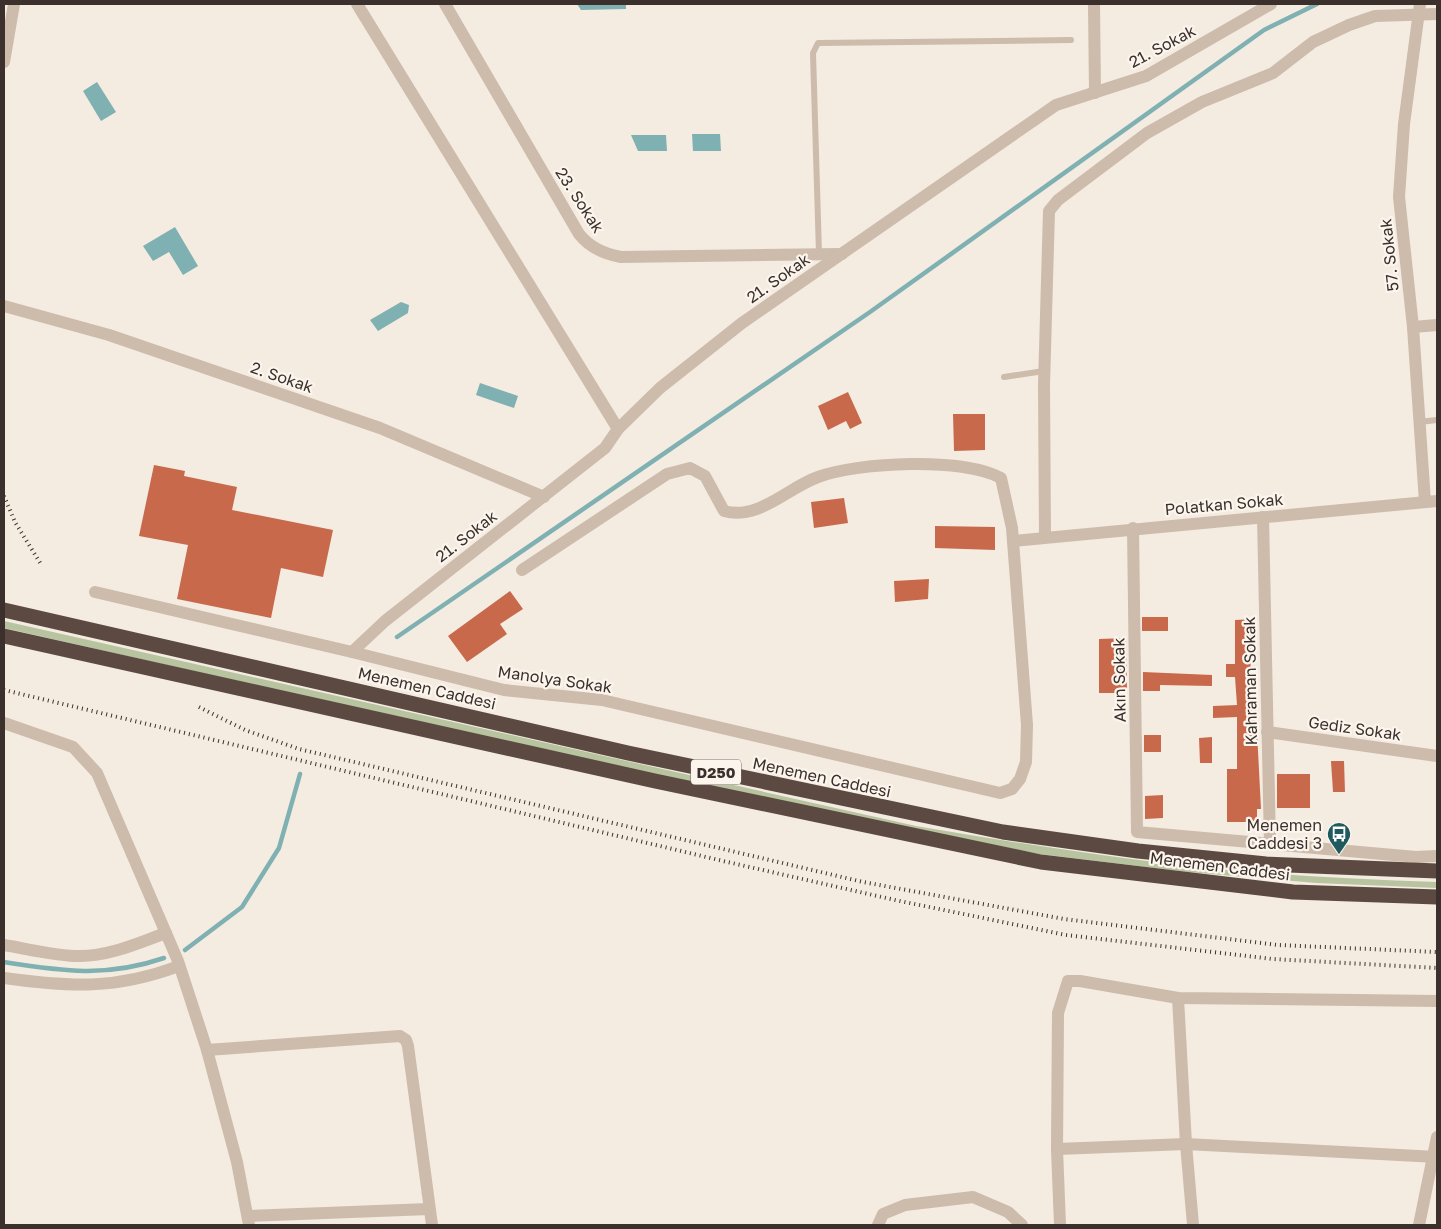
<svg xmlns="http://www.w3.org/2000/svg" width="1441" height="1229" font-family="'Golos Text',sans-serif">
<style>
.green{fill:#b8c4a0}
.water{fill:#7fb0b2}
.lines{fill:none;stroke-linecap:round;stroke-linejoin:round}
.stream{stroke:#7fb0b2;stroke-width:4.5}
.building{fill:#c8694b}
.lane{stroke:#cdbbac;stroke-width:6}
.street{stroke:#cdbbac;stroke-width:12}
.highway{stroke:#5c4a42;stroke-width:15}
.rail{stroke:#3b302b;stroke-width:4;stroke-dasharray:1 4;stroke-linecap:butt}
.labels{text-anchor:middle;dominant-baseline:central;stroke-width:4.5;stroke-linejoin:round;paint-order:stroke}
.shield{fill:#fbf5ee;stroke:#756b66;stroke-width:1}
.shield-label{font-size:15px;font-weight:bold;fill:#3b302b}
.street-label{font-size:16px;fill:#3b302b;stroke:#fbf5ee}
.poi-label{font-size:16px;fill:#3b302b;stroke:#fbf5ee;text-anchor:end}
</style>
<rect width="100%" height="100%" fill="#f4ebe1"/>
<path class="green" d="M4,621L916,826C1006,841 1097,856 1188,866C1271,875 1354,879 1437,882V888L1316,883L1188,872L1039,854L639,772L4,628Z"/>
<g class="water">
<polygon points="577,4 626,4 626,9 581,10"/>
<polygon points="97,82 116,112 101,121 83,91"/>
<polygon points="692,134 720,134 721,151 693,151"/>
<polygon points="631,135 666,135 667,151 638,151"/>
<polygon points="175,227 198,266 183,275 169,252 153,261 143,246"/>
<polygon points="401,302 409,305 408,313 378,331 370,320"/>
<polygon points="480,383 518,396 514,408 476,395"/>
</g>
<g class="lines">
<g class="stream">
<polyline points="397,637 870,312 1264,30 1317,4"/>
<polyline points="185,950 242,907 279,848 300,774"/>
<path d="M4,962C62,971 106,978 164,958"/>
</g>
</g>
<g class="building">
<polygon points="848,392 862,423 850,429 846,421 828,430 818,406"/>
<polygon points="953,414 985,414 985,450 954,451"/>
<polygon points="154,465 185,471 184,476 237,487 232,510 333,530 323,577 281,568 271,618 177,599 188,545 139,536"/>
<polygon points="844,498 848,523 814,528 811,502"/>
<polygon points="935,526 995,527 995,550 935,548"/>
<polygon points="929,579 928,599 895,602 894,581"/>
<polygon points="510,591 523,609 500,624 507,634 467,662 448,636"/>
<rect x="1142" y="617" width="26" height="14"/>
<polygon points="1256,619 1256,643 1251,643 1250,693 1255,693 1261,809 1257,809 1257,822 1227,822 1227,769 1237,769 1237,717 1213,718 1213,706 1237,705 1235,677 1226,677 1226,664 1235,664 1235,620"/>
<polygon points="1126,638 1127,691 1125,693 1099,693 1099,639"/>
<polygon points="1143,672 1212,675 1212,686 1160,685 1160,691 1143,691"/>
<rect x="1144" y="735" width="17" height="17"/>
<polygon points="1212,737 1212,763 1200,763 1199,738"/>
<polygon points="1331,761 1344,761 1345,792 1333,792"/>
<rect x="1277" y="774" width="33" height="34"/>
<polygon points="1163,795 1163,818 1145,819 1145,796"/>
</g>
<g class="lines">
<g class="lane">
<polyline points="819,254 813,53 818,43 1071,40"/>
<polyline points="1004,377 1044,371"/>
<polyline points="1419,422 1437,420"/>
</g>
<g class="street">
<polyline points="357,4 618,429"/>
<path d="M445,4L579,234C590,248 604,254 621,257L842,254"/>
<polyline points="1094,4 1095,93"/>
<polyline points="1420,4 1404,124 1399,197 1413,327 1425,502"/>
<polyline points="4,62 14,4"/>
<polyline points="4,306 109,335 380,428 544,497"/>
<polyline points="1413,327 1437,325"/>
<polyline points="1263,517 1270,844"/>
<polyline points="1133,528 1137,832 1416,857 1437,856"/>
<polyline points="1045,537 1044,385 1049,211 1058,200 1147,133 1202,102 1273,73 1313,42 1349,25 1375,16 1437,14"/>
<polyline points="1013,541 1437,501"/>
<path d="M95,592L352,652L504,690L602,700L1000,793L1012,789L1020,779L1026,762L1027,725L1012,528L1001,478C962,457 859,462 818,477C787,488 758,521 724,511L705,476L690,468L667,474L522,570"/>
<polyline points="352,652 385,621 605,448 618,429 660,388 742,323 1056,105 1146,76 1271,4"/>
<polyline points="4,723 73,747 97,773 178,961 207,1050 237,1162 249,1225"/>
<polyline points="1267,732 1437,756"/>
<path d="M4,945C29,949 55,956 80,956C110,956 138,943 166,933"/>
<path d="M4,978C70,987 115,990 179,966"/>
<polyline points="1178,998 1186,1144 1193,1225"/>
<polyline points="207,1050 400,1036 406,1040 408,1046 432,1225"/>
<polyline points="1057,1149 1186,1144 1437,1157"/>
<polyline points="248,1216 429,1209"/>
<polyline points="878,1225 883,1214 905,1205 973,1197 1008,1212 1022,1225"/>
<polyline points="1060,1225 1057,1149 1058,1013 1068,981 1080,981 1178,998 1437,1001"/>
<polyline points="1419,1225 1437,1137"/>
</g>
<g class="highway">
<polyline points="4,610 628,753 1003,832 1138,851 1266,864 1437,871"/>
<polyline points="4,636 655,781 1041,862 1293,892 1437,897"/>
</g>
<g class="rail">
<polyline points="4,496 15,522 42,566"/>
<polyline points="4,690 723,861 895,900 1066,935 1273,959 1437,968"/>
<polyline points="199,707 245,730 299,749 863,882 1064,919 1278,945 1437,952"/>
</g>
</g>
<defs>
<g id="bus-pin" transform="scale(1.25)"><path d="M0 17L-7.5 6A9.5 9.5 0 1 1 7.5 6Z" fill="#1f5a5e" stroke="#fbf5ee"/><path d="M-5-6H5V4H4V6H2V4H-2V6H-4V4H-5ZM-3.5-4V0h7V-4ZM-3.5 1.2v1.5H-2V1.2ZM2 1.2v1.5H3.5V1.2Z" fill="#fff"/></g>
</defs>
<g fill-rule="evenodd">
<use href="#bus-pin" x="1339" y="834"/>
</g>
<g class="labels">
<rect class="shield" x="691" y="759.5" width="50" height="25" rx="4"/>
<g class="shield-label">
<text x="716" y="772">D250</text>
</g>
<g class="street-label">
<text transform="translate(1162 46) rotate(-28)">21. Sokak</text>
<text transform="translate(580 200) rotate(57)">23. Sokak</text>
<text transform="translate(1389 255) rotate(-96)">57. Sokak</text>
<text transform="translate(778 278) rotate(-35)">21. Sokak</text>
<text transform="translate(282 377) rotate(19)">2. Sokak</text>
<text transform="translate(1224 504) rotate(-5)">Polatkan Sokak</text>
<text transform="translate(466 536) rotate(-38)">21. Sokak</text>
<text transform="translate(555 679) rotate(8)">Manolya Sokak</text>
<text transform="translate(1119 680) rotate(-91)">Akın Sokak</text>
<text transform="translate(1250 681) rotate(-91)">Kahraman Sokak</text>
<text transform="translate(427 688) rotate(13)">Menemen Caddesi</text>
<text transform="translate(1355 728) rotate(8)">Gediz Sokak</text>
<text transform="translate(822 777) rotate(12)">Menemen Caddesi</text>
<text transform="translate(1220 866) rotate(7)">Menemen Caddesi</text>
</g>
<g class="poi-label">
<text x="1322" y="825">Menemen<tspan x="1322" dy="18">Caddesi 3</tspan></text>
</g>
</g>
<rect width="1441" height="1229" fill="none" stroke="#3b302b" stroke-width="10"/>
</svg>
